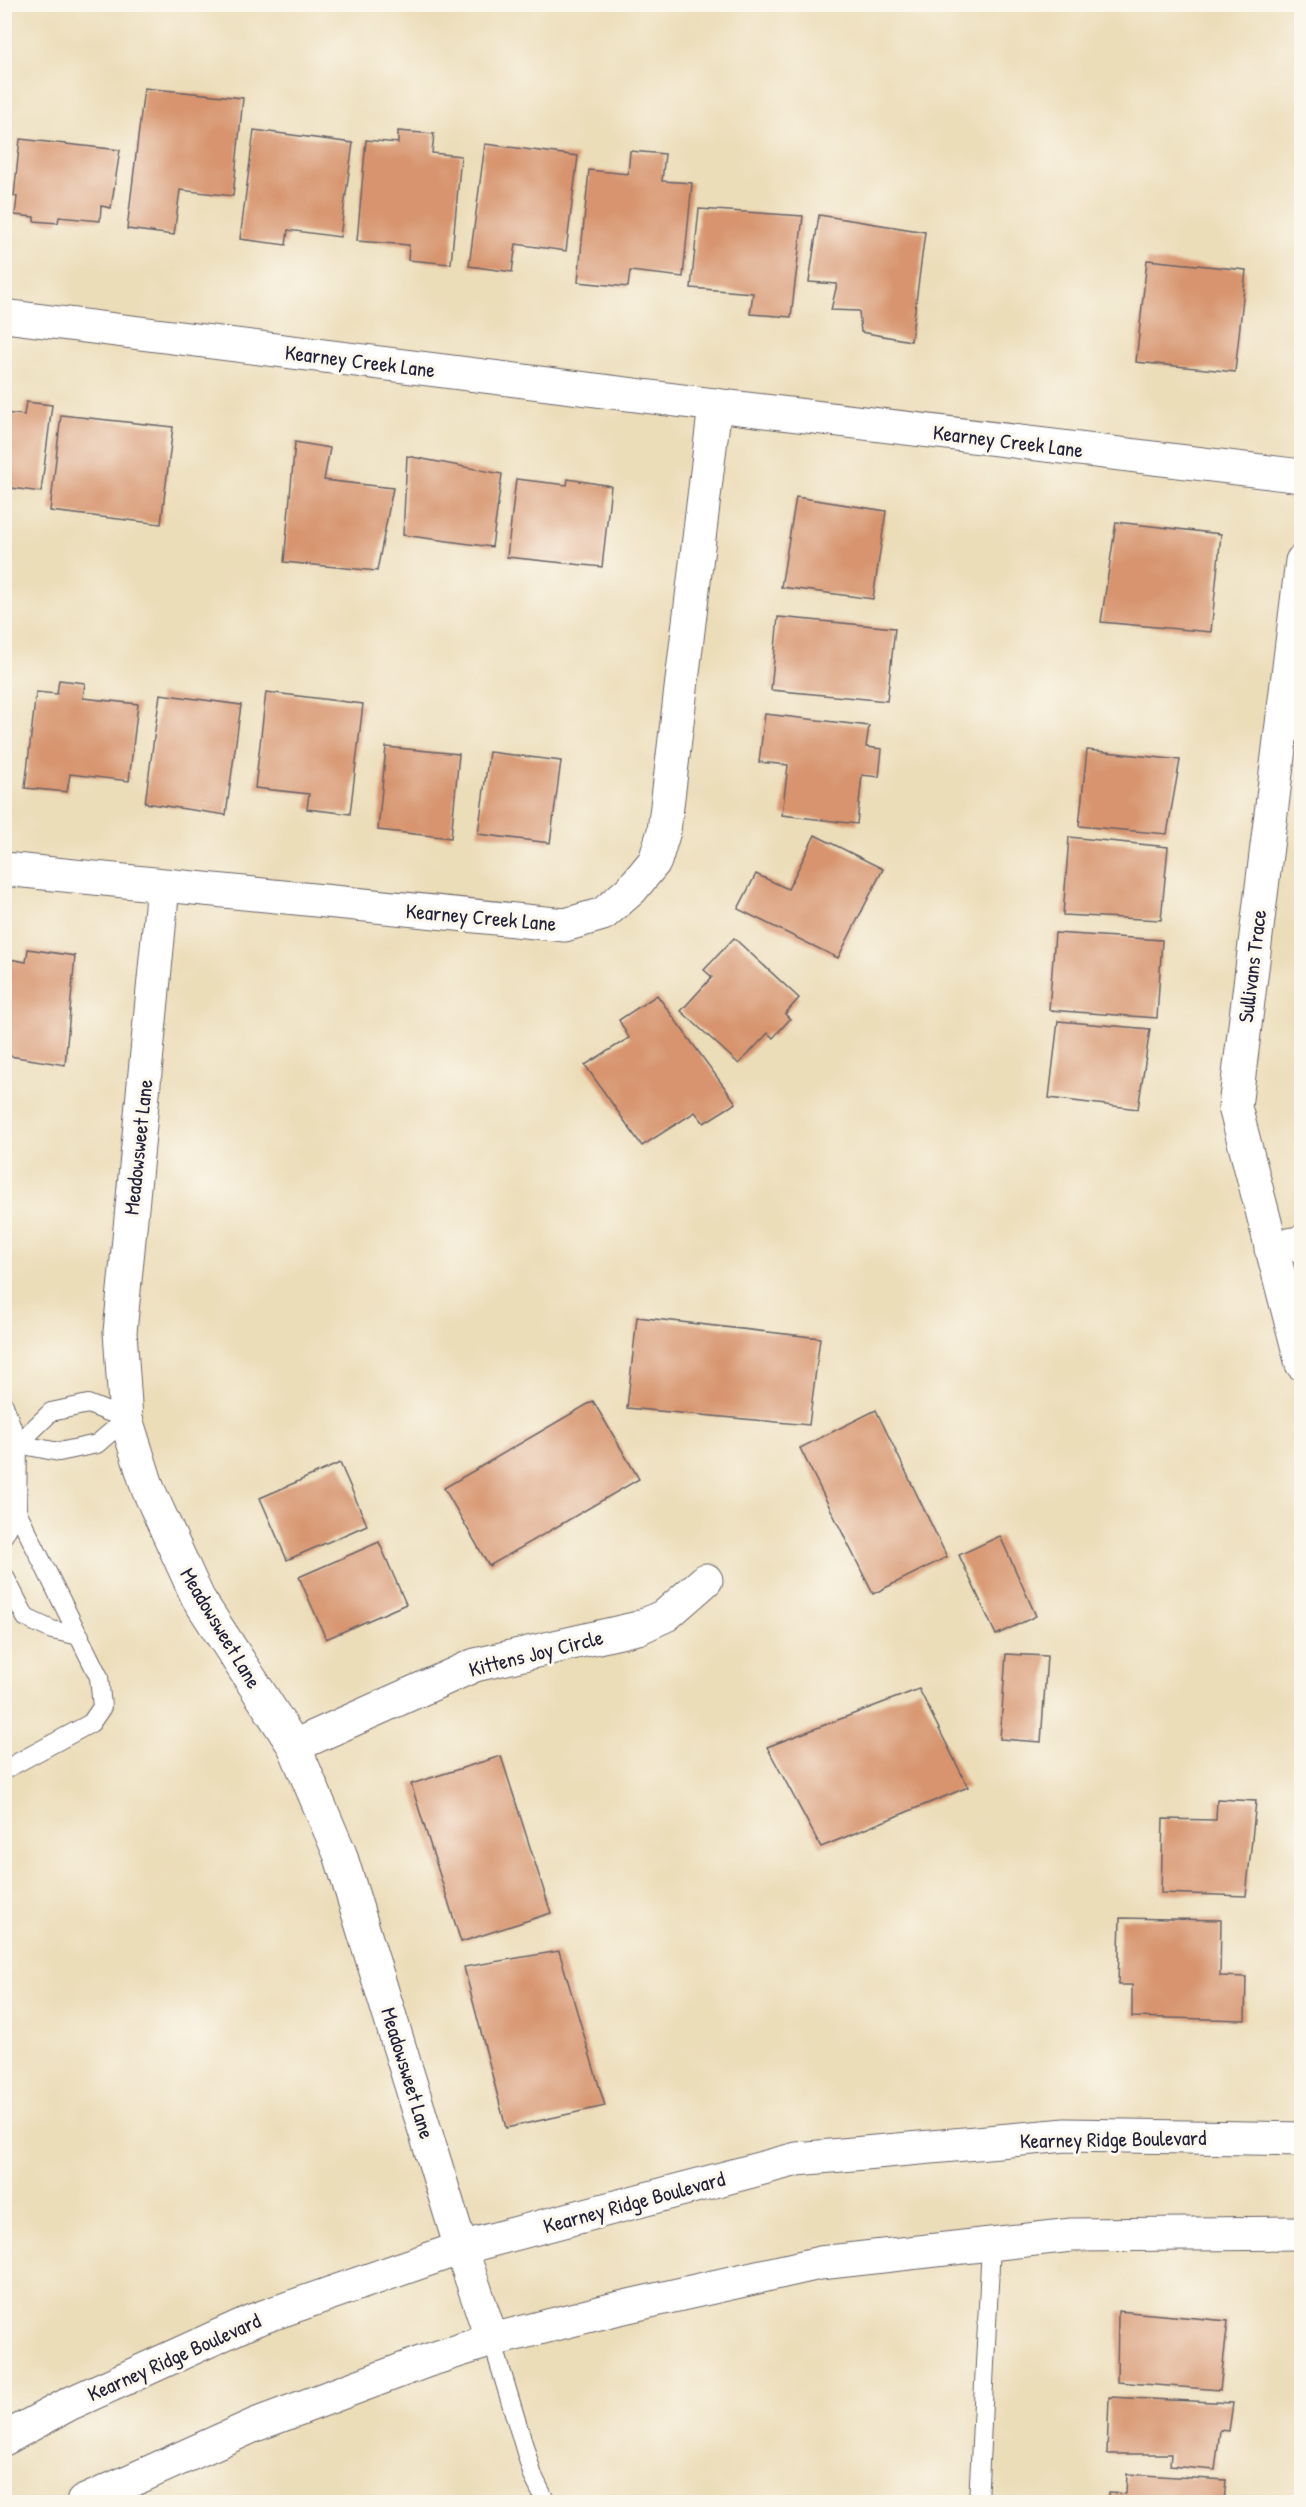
<svg xmlns="http://www.w3.org/2000/svg" width="1306" height="2507" font-family="'Patrick Hand',sans-serif">
<style>
.building{fill:#d7946e}
.lines{fill:none;stroke-linecap:round;stroke-linejoin:round}
.service-casing{stroke:#696367;stroke-width:20}
.minor-casing{stroke:#696367;stroke-width:35}
.service{stroke:#fff;stroke-width:18}
.minor{stroke:#fff;stroke-width:33}
.labels{text-anchor:middle;dominant-baseline:central;stroke-width:6;stroke-linejoin:round;paint-order:stroke}
.street-label{font-size:21px;fill:#22223b;stroke:#fbf7ec}
</style>
<rect width="100%" height="100%" fill="#fbf7ec"/>
<filter id="ink" filterUnits="userSpaceOnUse"><feTurbulence type="fractalNoise" baseFrequency=".0167" numOctaves="2"/><feDisplacementMap in="SourceGraphic" scale="12" xChannelSelector="R" yChannelSelector="G"/><feConvolveMatrix kernelMatrix="1 2 1 2 8 2 1 2 1" color-interpolation-filters="sRGB"/></filter>
<filter id="wash" filterUnits="userSpaceOnUse"><feTurbulence type="fractalNoise" baseFrequency=".008" numOctaves="4" result="noise"/><feDisplacementMap in="SourceGraphic" scale="24" xChannelSelector="R" yChannelSelector="G"/><feGaussianBlur stdDeviation="1.35" result="paint"/><feColorMatrix in="noise" values="0 0 0 0 0 0 0 0 0 0 0 0 0 0 0 0 0 1.4 0 .05"/><feComposite in="paint" operator="in"/></filter>
<g filter="url(#wash)">
<rect width="100%" height="100%" fill="#ecddb9"/>
<g id="blocks">
<g class="building">
<polygon points="144,88 243,98 233,196 180,190 174,235 127,229"/>
<polygon points="254,130 353,143 340,237 288,230 286,245 240,239"/>
<polygon points="398,131 434,134 432,153 461,156 451,264 408,260 409,245 357,241 366,140 398,143"/>
<polygon points="20,139 120,150 111,208 101,206 100,221 59,217 58,223 34,221 34,217 15,215 17,197 14,196"/>
<polygon points="485,144 578,156 566,251 516,244 512,272 469,266"/>
<polygon points="630,151 665,154 662,181 692,183 683,277 630,271 628,287 578,282 589,170 628,174"/>
<polygon points="699,209 803,216 791,317 750,314 753,293 691,288"/>
<polygon points="819,215 925,232 911,341 861,332 859,311 831,310 837,284 809,282"/>
<polygon points="1147,260 1246,270 1235,372 1136,362"/>
<polygon points="26,402 52,405 41,492 4,487 4,413 24,415"/>
<polygon points="61,415 173,427 161,524 50,511"/>
<polygon points="295,442 330,448 324,480 393,488 377,571 284,562"/>
<polygon points="407,456 502,474 492,547 403,535"/>
<polygon points="516,479 567,485 568,479 611,486 602,567 507,557"/>
<polygon points="796,497 886,511 873,599 781,587"/>
<polygon points="1116,522 1221,534 1211,632 1101,622"/>
<polygon points="778,617 895,628 887,701 771,690"/>
<polygon points="59,680 85,683 83,698 138,704 129,781 70,774 67,792 25,788 36,692 57,694"/>
<polygon points="266,692 363,704 350,814 307,809 309,794 255,788"/>
<polygon points="160,694 241,705 226,815 145,803"/>
<polygon points="765,714 869,726 866,747 882,749 879,777 862,775 857,824 782,815 788,765 759,762"/>
<polygon points="386,747 459,754 451,838 378,830"/>
<polygon points="1087,750 1180,760 1167,834 1079,826"/>
<polygon points="489,752 561,761 550,843 478,834"/>
<polygon points="815,835 883,869 838,958 738,909 756,874 788,889"/>
<polygon points="1069,837 1168,847 1161,920 1063,915"/>
<polygon points="1055,933 1162,940 1157,1018 1049,1010"/>
<polygon points="734,938 799,998 785,1014 790,1019 773,1038 768,1033 739,1064 681,1011 712,977 704,970"/>
<polygon points="28,949 75,956 65,1065 4,1055 4,958 26,962"/>
<polygon points="657,995 736,1103 704,1123 695,1112 642,1146 585,1065 629,1038 619,1020"/>
<polygon points="1058,1021 1150,1029 1138,1109 1049,1098"/>
<polygon points="637,1317 820,1338 809,1425 627,1408"/>
<polygon points="593,1401 639,1479 489,1566 444,1488"/>
<polygon points="876,1410 947,1557 873,1594 800,1448"/>
<polygon points="340,1463 367,1525 287,1560 260,1498"/>
<polygon points="1000,1536 1036,1616 996,1635 959,1555"/>
<polygon points="379,1542 406,1604 326,1639 299,1577"/>
<polygon points="1006,1654 1047,1656 1041,1742 1000,1739"/>
<polygon points="919,1689 968,1787 821,1847 767,1747"/>
<polygon points="501,1756 551,1913 461,1942 411,1784"/>
<polygon points="1217,1799 1256,1801 1246,1896 1161,1893 1163,1819 1216,1820"/>
<polygon points="1120,1918 1221,1920 1220,1976 1246,1977 1245,2020 1132,2017 1132,1985 1118,1985"/>
<polygon points="559,1951 605,2106 506,2128 464,1967"/>
<polygon points="1118,2311 1228,2321 1220,2390 1117,2382"/>
<polygon points="1109,2397 1233,2403 1229,2431 1220,2430 1215,2470 1170,2466 1171,2454 1107,2454"/>
<polygon points="1127,2474 1226,2480 1224,2502 1109,2502 1109,2493 1126,2494"/>
</g>
</g>
</g>
<g filter="url(#ink)">
<use href="#blocks" fill-opacity="0" stroke="#696367" stroke-width="1.5"/>
<g class="lines">
<g class="service-casing">
<g id="service">
<polygon points="88,1404 126,1419 97,1444 59,1452 18,1444 51,1412"/>
<polyline points="4,1405 18,1444 17,1511 99,1677 102,1707 91,1723 4,1770"/>
<polyline points="4,1535 17,1511"/>
<polyline points="4,1575 26,1618 52,1630 80,1636"/>
<polyline points="492,2340 533,2476 546,2502"/>
<polyline points="978,2502 991,2245"/>
</g>
</g>
<g class="minor-casing">
<g id="minor">
<polyline points="4,316 715,405 1302,476"/>
<polyline points="1302,561 1235,1107 1302,1364"/>
<polyline points="4,869 565,925 603,914 631,890 655,861 664,831 715,405"/>
<polyline points="163,886 120,1332 126,1419 148,1489 198,1598 294,1746 340,1854 461,2248 492,2340"/>
<polyline points="1271,1249 1302,1242"/>
<polyline points="294,1746 475,1665 638,1628 666,1615 706,1580"/>
<polyline points="4,2439 69,2404 254,2320 461,2248 797,2159 1066,2135 1302,2139"/>
<polyline points="83,2502 255,2425 426,2361 492,2340 615,2309 820,2263 1072,2235 1302,2233"/>
</g>
</g>
<use href="#service" class="service"/>
<use href="#minor" class="minor"/>
</g>
</g>
<g class="labels">
<g class="street-label">
<text transform="translate(360 361) rotate(7)">Kearney Creek Lane</text>
<text transform="translate(1008 441) rotate(7)">Kearney Creek Lane</text>
<text transform="translate(481 917) rotate(5)">Kearney Creek Lane</text>
<text transform="translate(1252 966) rotate(-83)">Sullivans Trace</text>
<text transform="translate(138 1147) rotate(-84)">Meadowsweet Lane</text>
<text transform="translate(221 1628) rotate(59)">Meadowsweet Lane</text>
<text transform="translate(536 1653) rotate(-14)">Kittens Joy Circle</text>
<text transform="translate(408 2073) rotate(73)">Meadowsweet Lane</text>
<text transform="translate(1113 2139) rotate(-1)">Kearney Ridge Boulevard</text>
<text transform="translate(634 2202) rotate(-15)">Kearney Ridge Boulevard</text>
<text transform="translate(174 2357) rotate(-24)">Kearney Ridge Boulevard</text>
</g>
</g>
<rect width="1306" height="2507" fill="none" stroke="#fbf7ec" stroke-width="24"/>
</svg>
